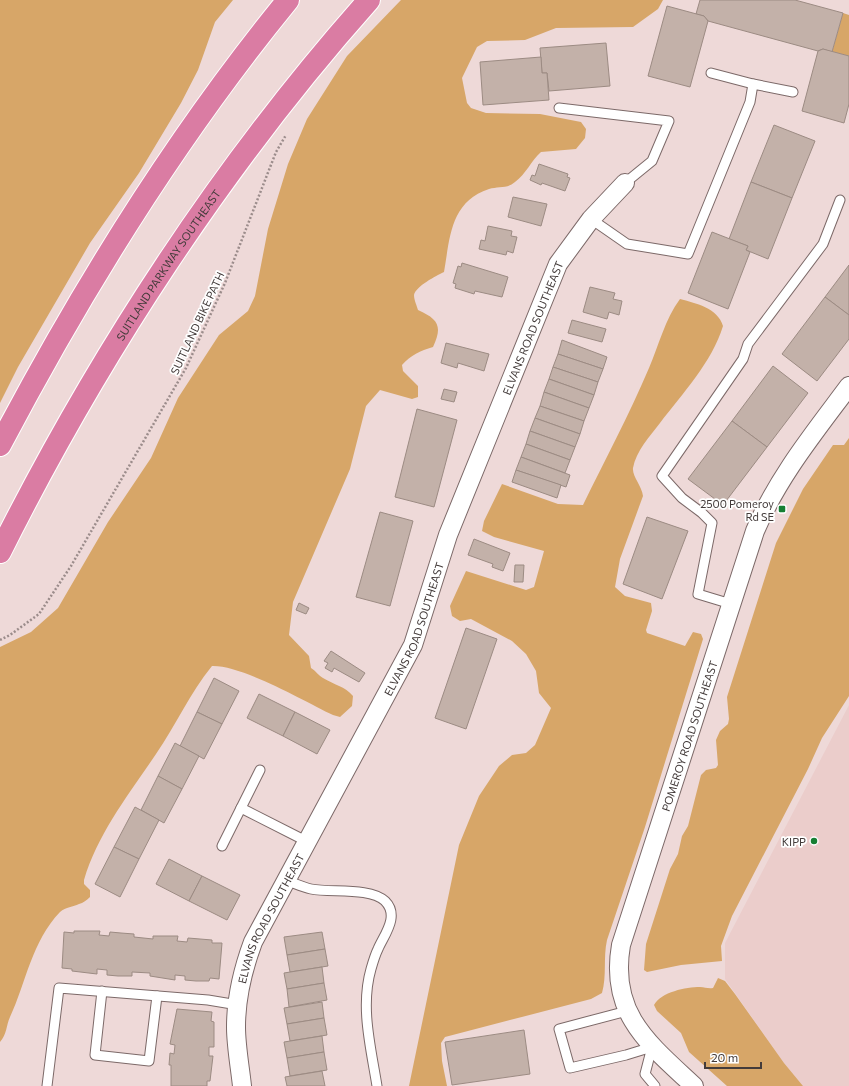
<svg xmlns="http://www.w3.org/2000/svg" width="849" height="1086" font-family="Commissioner,sans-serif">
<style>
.built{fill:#ebcdcb}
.green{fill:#d7a668}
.building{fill:#c3b1a9;stroke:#9c8b83}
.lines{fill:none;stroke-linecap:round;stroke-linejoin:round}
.service-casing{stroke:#7c6968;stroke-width:11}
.minor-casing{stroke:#7c6968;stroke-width:20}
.trunk-casing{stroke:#fff;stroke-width:24}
.path{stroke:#9b8c8b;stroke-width:2.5;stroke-dasharray:2 2;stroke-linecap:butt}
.service{stroke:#fff;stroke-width:9}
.minor{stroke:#fff;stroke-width:18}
.trunk{stroke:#da7ca3;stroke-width:22}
.poi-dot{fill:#167f33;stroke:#fff;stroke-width:1.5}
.labels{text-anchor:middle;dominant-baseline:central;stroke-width:3.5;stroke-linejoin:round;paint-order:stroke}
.street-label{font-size:11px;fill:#433b3a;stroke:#fff}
.poi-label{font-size:11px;fill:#433b3a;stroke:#fff;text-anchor:end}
</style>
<rect width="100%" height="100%" fill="#eed9d8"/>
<polygon class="built" points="849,705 849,1086 803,1086 784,1063 725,979 725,943"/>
<g class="green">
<polygon points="0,0 233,0 215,22 198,70 181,103 139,173 90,243 18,367 0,403"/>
<path d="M401,0H663L658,9L633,27L556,28L525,40L487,41L477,47L462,78L467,103L471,108L486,113L540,114L581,122L586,129L585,138L576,149L541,152C531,161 526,174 515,182C507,189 498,186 489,189C450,202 450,238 444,272C436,276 416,286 414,295C414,300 417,306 418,310C438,319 443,326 433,347C420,351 411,355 402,365L403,371L418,386V397L412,399L380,390L366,406L350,469L293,602L289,635L309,656L311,668C316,671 319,676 323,678C334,685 345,686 353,696L352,706L340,717L333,715C304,701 242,665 212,666C190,693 176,725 156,754C129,794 98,833 84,880V884L90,890V897C87,900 83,903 79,904C73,907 66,907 60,912C32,941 26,982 10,1017C6,1026 7,1034 0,1042V647L31,632L58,608L108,522L151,458L178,398L219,335L248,311L255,296L268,229L288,164L307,119L347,56Z"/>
<polygon points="843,13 849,15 849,56 832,52"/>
<path d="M680,299C695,303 718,308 723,326C712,362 683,393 660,423C650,436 636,451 633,468C632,476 642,486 643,496L620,559L615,587L625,596L651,603L652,611L646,630L647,633L685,646L693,632L701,634L703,639L645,827L607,940C603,958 607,976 602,993L591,999L445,1037L441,1043L442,1061L447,1086H409L459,845L479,796L499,766L512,755L526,753L535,745L551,708L539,693L536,671L526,654L512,641L471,619L460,621L452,616L450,606L466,571L526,590L534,587L544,551L494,537L482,531L484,521L502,484L558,504L583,505C605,460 629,415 649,368C659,345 665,319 680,299Z"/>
<polygon points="849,438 849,696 822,738 808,769 732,916 721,946 722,961 681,965 647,972 644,970 646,944 670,869 678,854 682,836 688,826 701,775 706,770 716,768 718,765 716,740 720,731 728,724 729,719 727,697 776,543 803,489 833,445 844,445"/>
<path d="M718,978L725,981L735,994L784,1063L803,1086H727L689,1052L681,1033L657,1011L654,1005C661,992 686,987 700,987C705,987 708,989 713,988Z"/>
</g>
<g class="building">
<polygon points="700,0 795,0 843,13 832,52 823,49 818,51 708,21 704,16 696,14"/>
<polygon points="667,6 704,16 708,21 690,87 648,76"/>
<polygon points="606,43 610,86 549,91 547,73 542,73 540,48"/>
<polygon points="823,49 849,56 849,104 844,123 802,111 818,51"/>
<polygon points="541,57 542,73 547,73 549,100 483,105 480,62"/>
<polygon points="774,125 815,141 792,198 751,182"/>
<polygon points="539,164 568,174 567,177 570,178 565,191 542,183 541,185 530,180 532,175 535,176"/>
<polygon points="751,182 792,198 768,259 746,250 748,246 729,239"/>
<polygon points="513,197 547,204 541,226 508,217"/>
<polygon points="488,226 512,231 511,236 517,237 513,253 507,251 506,255 479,249 481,240 485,241"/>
<polygon points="712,232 748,246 746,250 750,252 728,309 688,293"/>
<polygon points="462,263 508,277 502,297 475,291 474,294 455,288 456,284 453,283 458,266 461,267"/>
<polygon points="849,265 849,315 825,297"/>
<polygon points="590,287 615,293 613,299 622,301 619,315 609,312 607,319 583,312"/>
<polygon points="825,297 849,315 849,339 817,381 782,354"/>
<polygon points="572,320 606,329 602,342 568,333"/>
<polygon points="562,340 607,357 603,369 558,354"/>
<polygon points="446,343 489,354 484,371 458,363 457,368 441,363"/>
<polygon points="558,354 603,369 598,382 553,367"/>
<polygon points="773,366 808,393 767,447 732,421"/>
<polygon points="553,367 598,382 594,395 549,379"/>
<polygon points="549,379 594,395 589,408 544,392"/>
<polygon points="444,389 457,392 454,402 441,399"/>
<polygon points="544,392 589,408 584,421 540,406"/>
<polygon points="540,406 584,421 580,434 535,418"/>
<polygon points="417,409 457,420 434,507 395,497"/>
<polygon points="535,418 580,434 575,447 530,431"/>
<polygon points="732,421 767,447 723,505 688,479"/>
<polygon points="530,431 575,447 570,460 526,444"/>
<polygon points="526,444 570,460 565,473 521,457"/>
<polygon points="521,457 570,475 566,487 516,470"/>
<polygon points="516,470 561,485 557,498 512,482"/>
<polygon points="380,512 413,521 390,606 356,597"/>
<polygon points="647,517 688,531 662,599 623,584"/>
<polygon points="474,539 510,553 503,571 492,567 493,564 468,555"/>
<polygon points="515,565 524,565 523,582 514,582"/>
<polygon points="299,603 309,608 306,614 296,610"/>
<polygon points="466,628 497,639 466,729 435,718"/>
<polygon points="331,651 365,673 359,682 334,668 332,672 325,668 328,663 324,661"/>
<polygon points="214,678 239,691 222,724 197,712"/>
<polygon points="259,694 295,712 283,736 247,718"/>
<polygon points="197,712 222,724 204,759 180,746"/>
<polygon points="295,712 330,730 317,754 283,736"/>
<polygon points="175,743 199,756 182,789 158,776"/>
<polygon points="158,776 182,789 164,823 141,810"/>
<polygon points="135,807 159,820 139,859 114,847"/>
<polygon points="114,847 139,859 120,897 95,884"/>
<polygon points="169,859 202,876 189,901 156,884"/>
<polygon points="202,876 240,895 227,920 189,901"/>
<polygon points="74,931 100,931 99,935 109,936 110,932 121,933 134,934 134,937 153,939 153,936 178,936 177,941 187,942 188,938 212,940 212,943 222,943 219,979 210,978 209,981 196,981 185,980 185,976 175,975 175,980 150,976 150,973 132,972 132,976 118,976 107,975 107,970 97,969 97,974 72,971 72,969 62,968 64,932 74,933"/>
<polygon points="322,932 325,949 287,955 284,937"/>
<polygon points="325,949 328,966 290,972 287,955"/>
<polygon points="322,967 324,983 287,989 284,973"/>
<polygon points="324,983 327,1000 289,1007 287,989"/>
<polygon points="322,1002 324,1018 287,1024 284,1008"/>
<polygon points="177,1009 212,1012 211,1021 214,1022 214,1047 209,1047 209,1056 213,1056 210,1081 207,1081 207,1086 171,1086 171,1065 169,1065 170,1053 174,1054 175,1045 170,1044"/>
<polygon points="324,1018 327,1035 290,1041 287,1024"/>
<polygon points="524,1030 530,1074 452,1085 445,1042"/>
<polygon points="322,1036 324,1052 287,1058 284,1042"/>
<polygon points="324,1052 327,1070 290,1076 287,1058"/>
<polygon points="322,1071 325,1086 287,1086 285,1077"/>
</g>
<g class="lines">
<g class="service-casing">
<g id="service">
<polyline points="711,73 753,84"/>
<polyline points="559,108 669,121 652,161 625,183"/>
<polyline points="591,219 627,244 688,254 750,102 753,84 793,92"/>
<polyline points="731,604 698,594 712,523 702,513 682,498 662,476 743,359 748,344 823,244 840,200"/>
<polyline points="260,770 241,808 306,841"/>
<polyline points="222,846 241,808"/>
<path d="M285,880C294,883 302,887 311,889C331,893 370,887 385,901C400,916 384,935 378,949C375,955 373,962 371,969C360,1007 371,1048 377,1086"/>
<polyline points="102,991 95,1055 149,1061 157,996"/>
<polyline points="627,1011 559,1029 570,1068 626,1055 652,1047 645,1074 655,1086"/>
<polyline points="47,1086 59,988 208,1000 238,1005"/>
</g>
</g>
<g class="minor-casing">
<g id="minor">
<path id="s1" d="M242,1086C240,1067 236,1046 236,1027C236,998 243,969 253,942L413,645L448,535L558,264L591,219L625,183"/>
<path id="s2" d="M694,1086C649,1044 609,1014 621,945L755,531C778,477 814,433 849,386"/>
</g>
</g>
<g class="trunk-casing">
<g id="trunk">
<path d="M0,445C82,289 176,137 288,0"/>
<path id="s3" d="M0,552C98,356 223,164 369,0"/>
</g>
</g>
<polyline class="path" points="0,640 10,635 39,614 71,566 186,368 225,283 276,152 286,135"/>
<use href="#service" class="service"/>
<use href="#minor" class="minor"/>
<use href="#trunk" class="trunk"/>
</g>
<g class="poi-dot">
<rect x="778" y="505" width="8" height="8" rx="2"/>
<circle cx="814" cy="841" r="4"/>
</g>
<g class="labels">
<g class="street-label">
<text stroke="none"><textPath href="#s3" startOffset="333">SUITLAND PARKWAY SOUTHEAST</textPath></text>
<text transform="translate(197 323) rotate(-65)">SUITLAND BIKE PATH</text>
<text stroke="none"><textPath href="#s1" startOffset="823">ELVANS ROAD SOUTHEAST</textPath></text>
<text stroke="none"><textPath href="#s1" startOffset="499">ELVANS ROAD SOUTHEAST</textPath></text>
<text stroke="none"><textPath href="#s2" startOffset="388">POMEROY ROAD SOUTHEAST</textPath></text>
<text stroke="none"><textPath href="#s1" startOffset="175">ELVANS ROAD SOUTHEAST</textPath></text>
</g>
<g class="poi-label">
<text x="774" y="503">2500 Pomeroy<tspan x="774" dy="13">Rd SE</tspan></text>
<text x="806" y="841">KIPP</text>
</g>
</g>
<path d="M705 1062v6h56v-6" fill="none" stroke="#433b3a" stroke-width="2"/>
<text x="711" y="1062" font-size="12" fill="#433b3a" stroke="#ffffff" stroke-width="3" paint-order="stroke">20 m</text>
</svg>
